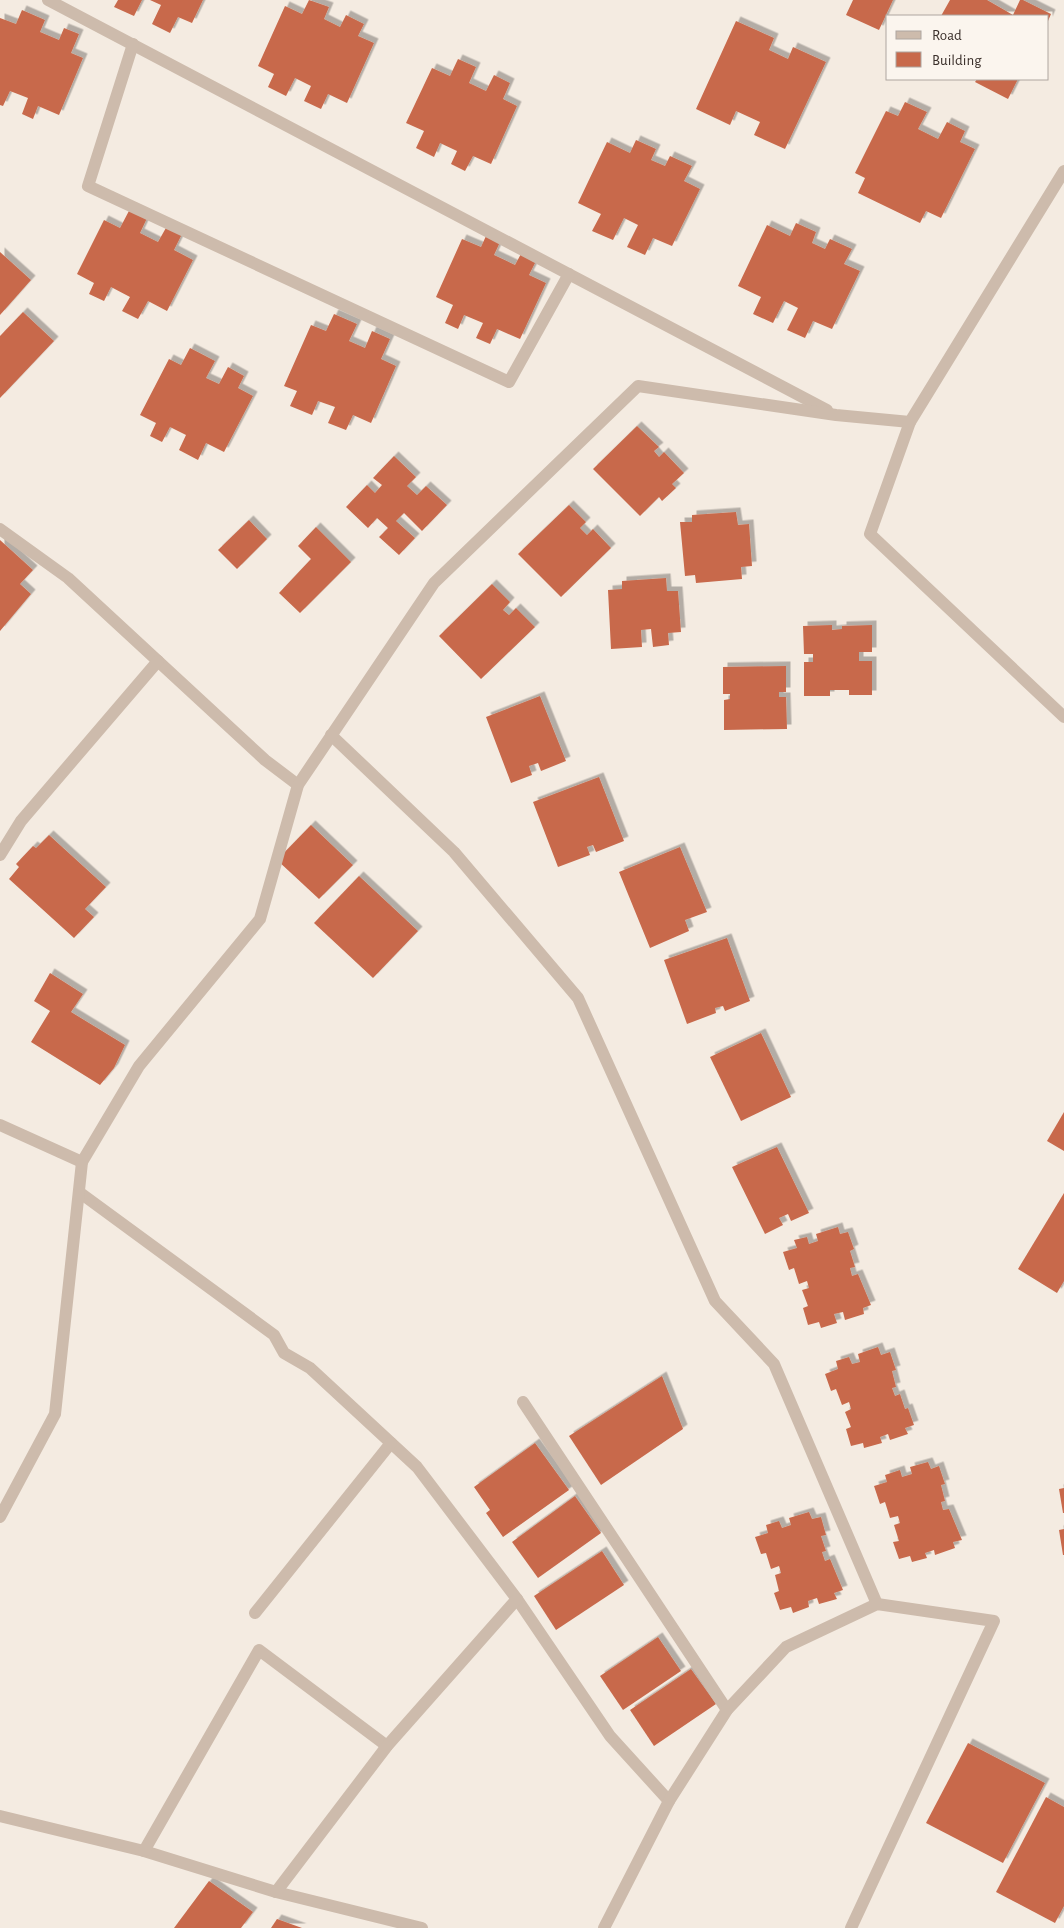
<svg xmlns="http://www.w3.org/2000/svg" width="1064" height="1928" font-family="'Alegreya Sans',sans-serif">
<style>
.building{fill:#c8694b;filter:url(#shadow)}
.lines{fill:none;stroke-linecap:round;stroke-linejoin:round}
.street{stroke:#cdbbac;stroke-width:12}
</style>
<defs>
<filter id="shadow"><feDropShadow dx="4.5" dy="-4.5" stdDeviation="0" flood-color="#0004"/></filter>
</defs>
<rect width="100%" height="100%" fill="#f4ebe1"/>
<g class="building">
<polygon points="118,0 142,0 134,16 114,7"/>
<polygon points="150,0 203,0 192,23 178,17 170,33 152,24 161,5"/>
<polygon points="309,0 329,7 324,19 340,27 346,15 364,24 358,36 374,43 347,103 328,94 321,109 304,101 311,86 295,78 286,96 268,87 274,74 258,66 285,6 302,14"/>
<polygon points="853,0 893,0 879,30 846,15"/>
<polygon points="950,0 987,0 1013,15 1020,0 1023,0 1051,14 1048,21 1048,16 941,16"/>
<polygon points="22,10 45,20 40,32 59,40 64,28 79,34 71,53 83,58 59,115 38,106 33,119 22,114 28,98 10,91 3,106 0,105 0,18 16,24"/>
<polygon points="736,21 774,38 769,50 788,59 793,47 826,62 785,149 754,135 760,122 736,111 730,125 696,109"/>
<polygon points="458,59 476,67 469,83 486,91 494,75 510,83 503,99 517,106 491,164 473,156 465,171 451,164 457,151 440,143 434,157 416,148 424,131 406,123 432,68 450,76"/>
<polygon points="977,79 1018,79 1008,99 975,82"/>
<polygon points="905,102 927,112 918,129 938,139 947,122 965,131 960,142 975,149 941,218 926,211 920,223 858,193 865,178 855,173 886,111 898,116"/>
<polygon points="636,140 656,149 651,160 665,166 670,156 692,166 684,181 700,189 672,246 653,238 645,255 627,247 638,225 624,218 613,240 592,231 601,214 578,203 607,142 630,153"/>
<polygon points="131,207 148,216 140,233 158,242 167,226 182,234 174,250 193,260 167,311 148,301 138,319 122,311 130,297 111,287 104,301 89,294 94,283 77,274 104,220 120,228"/>
<polygon points="796,223 816,232 812,243 825,249 830,239 852,249 844,264 860,271 832,329 813,321 805,338 787,330 798,308 784,301 773,323 753,314 761,297 738,286 767,225 790,236"/>
<polygon points="486,236 500,242 494,255 515,265 522,252 537,259 529,275 546,283 520,339 497,329 490,344 476,338 483,323 464,315 458,329 445,323 453,305 436,297 462,239 481,247"/>
<polygon points="0,252 31,280 0,315"/>
<polygon points="23,312 54,341 0,398 0,336"/>
<polygon points="334,314 357,324 349,341 365,348 372,331 390,339 381,359 396,366 371,423 353,415 346,430 328,423 335,407 318,401 312,415 290,406 297,391 284,386 311,325 326,331"/>
<polygon points="190,348 215,361 206,378 219,384 228,367 244,376 238,388 253,396 224,452 206,443 198,460 179,450 186,435 170,427 162,442 150,436 156,423 140,415 169,359 181,365"/>
<polygon points="637,426 659,447 654,451 659,457 664,452 684,473 672,484 676,488 662,501 659,497 640,516 593,469"/>
<polygon points="394,456 416,477 407,486 417,495 426,486 447,505 422,531 404,513 396,521 415,538 399,555 379,537 388,528 377,518 368,528 346,507 367,485 375,493 382,485 373,478"/>
<polygon points="569,505 586,522 580,528 587,535 593,529 611,548 561,597 518,554"/>
<polygon points="736,512 738,525 749,524 752,566 741,567 742,579 696,583 695,575 685,576 680,522 692,522 692,515"/>
<polygon points="249,520 267,539 237,569 218,550"/>
<polygon points="316,527 351,562 300,613 279,593 311,559 298,546"/>
<polygon points="0,540 33,570 20,584 31,594 0,631"/>
<polygon points="666,578 667,591 678,591 681,632 668,633 669,645 653,647 651,629 641,630 642,647 611,649 608,590 622,589 622,581"/>
<polygon points="492,584 510,602 503,610 509,615 516,608 535,627 481,679 439,636"/>
<polygon points="832,625 832,630 842,629 842,626 872,625 872,652 859,652 859,661 872,661 872,695 849,695 849,690 830,690 830,696 804,696 804,662 813,662 813,654 804,654 803,626"/>
<polygon points="786,666 786,692 779,692 779,697 786,697 787,729 724,730 724,700 730,699 730,694 723,694 723,667"/>
<polygon points="540,696 566,761 541,771 538,763 529,766 532,775 511,783 486,717"/>
<polygon points="599,777 624,841 596,852 593,845 587,847 590,855 558,867 533,802"/>
<polygon points="311,825 353,865 319,899 277,860"/>
<polygon points="49,835 106,887 85,909 94,917 74,938 9,879 19,867 16,864 33,846 36,848"/>
<polygon points="680,847 707,912 685,920 689,931 650,948 619,872"/>
<polygon points="359,876 418,931 373,978 314,923"/>
<polygon points="727,938 750,1001 725,1011 723,1006 715,1008 716,1013 687,1024 664,960"/>
<polygon points="50,973 83,994 71,1012 125,1045 114,1068 100,1085 31,1042 50,1011 34,1001"/>
<polygon points="761,1033 791,1097 741,1121 710,1057"/>
<polygon points="1064,1112 1064,1151 1047,1141"/>
<polygon points="777,1147 809,1213 791,1221 788,1214 779,1218 783,1225 765,1234 732,1167"/>
<polygon points="1064,1193 1064,1281 1057,1293 1018,1269"/>
<polygon points="838,1227 840,1234 848,1232 854,1249 850,1251 855,1267 850,1268 852,1276 858,1274 871,1305 863,1308 864,1314 845,1320 843,1312 834,1314 837,1323 821,1328 819,1322 808,1325 803,1308 808,1306 802,1290 809,1288 807,1281 799,1284 794,1268 789,1270 783,1252 797,1248 794,1240 807,1237 809,1244 818,1241 816,1234"/>
<polygon points="878,1347 881,1355 890,1352 896,1370 892,1371 896,1387 892,1388 895,1396 900,1394 905,1409 908,1408 914,1425 905,1428 908,1434 890,1440 888,1434 880,1437 882,1443 864,1448 863,1443 851,1446 846,1429 851,1427 845,1412 851,1409 849,1402 842,1405 836,1389 831,1391 825,1374 838,1369 836,1361 849,1357 852,1364 860,1362 858,1354"/>
<polygon points="662,1376 683,1429 601,1485 569,1436"/>
<polygon points="535,1443 569,1490 503,1537 486,1513 490,1510 474,1487"/>
<polygon points="928,1462 931,1469 939,1466 945,1484 941,1485 945,1501 941,1502 943,1510 949,1509 962,1540 953,1542 955,1548 935,1555 934,1550 925,1553 927,1558 912,1562 910,1556 899,1559 893,1542 899,1541 894,1525 900,1523 898,1516 890,1518 885,1502 880,1504 874,1486 887,1482 885,1475 900,1470 902,1477 912,1474 910,1467"/>
<polygon points="1064,1488 1064,1513 1063,1513 1059,1489"/>
<polygon points="575,1496 601,1533 538,1578 512,1542"/>
<polygon points="809,1512 812,1519 821,1517 826,1535 821,1536 826,1551 822,1552 825,1561 830,1559 843,1590 834,1593 837,1599 819,1604 817,1598 808,1601 809,1607 793,1613 791,1607 780,1610 774,1593 779,1591 775,1575 781,1573 779,1566 771,1569 766,1553 761,1554 755,1537 768,1533 766,1525 779,1521 782,1528 791,1525 789,1518"/>
<polygon points="1064,1529 1064,1555 1063,1555 1059,1530"/>
<polygon points="602,1551 624,1585 556,1630 534,1596"/>
<polygon points="658,1637 681,1671 623,1710 600,1676"/>
<polygon points="691,1669 716,1704 654,1746 630,1710"/>
<polygon points="968,1743 1045,1783 1003,1863 926,1823"/>
<polygon points="1046,1797 1064,1807 1064,1906 1055,1923 996,1892"/>
<polygon points="209,1881 253,1912 241,1928 174,1928"/>
<polygon points="277,1919 302,1928 271,1928"/>
</g>
<g class="lines">
<g class="street">
<polyline points="48,0 827,410"/>
<polyline points="133,44 88,186 509,382 569,274"/>
<polyline points="910,422 870,534 1064,717"/>
<polyline points="0,529 68,578 265,760 298,785"/>
<polyline points="331,735 454,852 578,998 715,1301 774,1364 877,1604"/>
<polyline points="0,855 21,821 158,661"/>
<polyline points="0,1125 82,1162"/>
<polyline points="79,1192 274,1335 284,1353 310,1368 417,1467 517,1599 610,1736 669,1801"/>
<polyline points="523,1402 727,1710"/>
<polyline points="0,1517 55,1414 82,1162 139,1066 260,919 298,785 434,583 638,386 836,415 910,422 1064,171"/>
<polyline points="255,1613 391,1443"/>
<polyline points="0,1816 144,1851 276,1892 422,1928"/>
<polyline points="144,1851 259,1650 387,1746"/>
<polyline points="276,1892 387,1746 517,1599"/>
<polyline points="604,1928 669,1801 727,1710 786,1647 877,1604 994,1621 851,1928"/>
</g>
</g>
<rect x="886" y="15" width="162" height="65" fill="#fbf5ee" stroke="#aea6a0"/>
<rect x="896" y="31" width="25" height="8" fill="#cdbbac" stroke="#aea6a0"/>
<text x="932" y="40" font-size="15" fill="#3b302b">Road</text>
<rect x="896" y="52" width="25" height="15" fill="#c8694b" stroke="#aea6a0"/>
<text x="932" y="65" font-size="15" fill="#3b302b">Building</text>
</svg>
